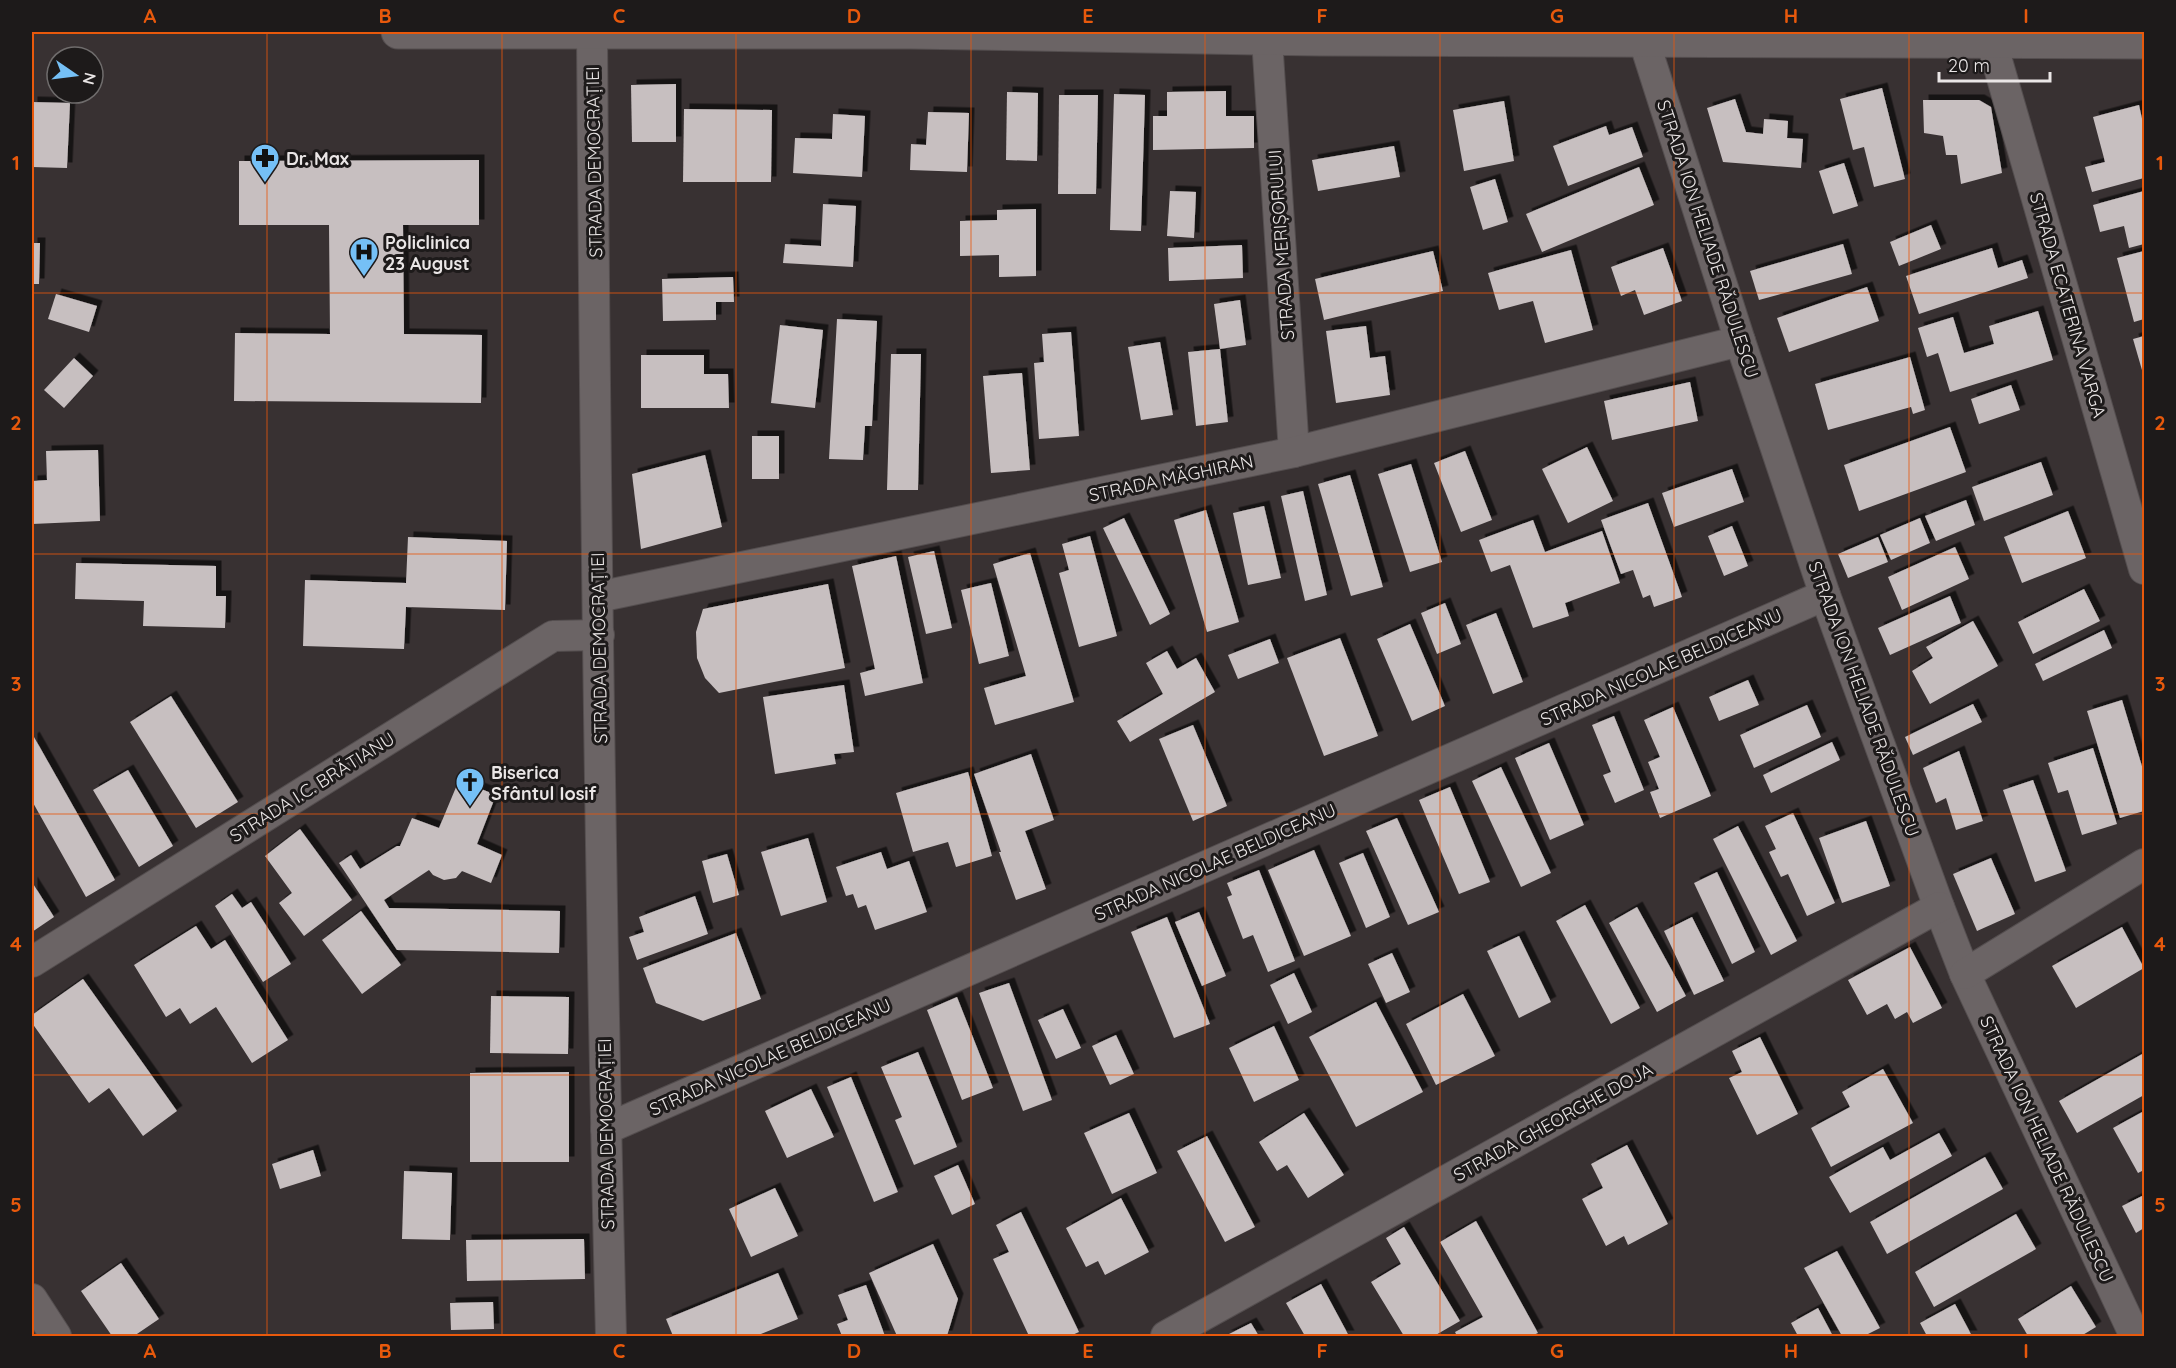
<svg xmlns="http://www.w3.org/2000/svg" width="2176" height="1368" font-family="Quicksand,sans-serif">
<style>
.building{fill:#c7bfc0;filter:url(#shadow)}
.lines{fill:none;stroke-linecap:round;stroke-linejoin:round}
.street-casing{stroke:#544e4f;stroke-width:32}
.secondary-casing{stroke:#544e4f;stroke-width:35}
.street{stroke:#6b6465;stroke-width:30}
.secondary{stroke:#6b6465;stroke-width:33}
.grid{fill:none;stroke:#e8590c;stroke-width:1.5;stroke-opacity:0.55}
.labels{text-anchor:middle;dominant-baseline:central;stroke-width:6;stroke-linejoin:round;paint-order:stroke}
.poi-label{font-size:18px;font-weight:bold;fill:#eae6e6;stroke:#1d1a1a;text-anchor:start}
.street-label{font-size:18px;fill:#eae6e6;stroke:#1d1a1a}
.neatline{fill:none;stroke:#e8590c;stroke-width:2}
.grid-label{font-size:20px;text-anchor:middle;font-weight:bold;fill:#e8590c}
</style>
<defs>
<filter id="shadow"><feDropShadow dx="5.5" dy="-5.5" stdDeviation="0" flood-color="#0009"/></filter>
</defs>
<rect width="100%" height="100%" fill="#383132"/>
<g class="building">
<polygon points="676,84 676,142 632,142 631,85"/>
<polygon points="1882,88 1905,179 1874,187 1864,147 1853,150 1840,99"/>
<polygon points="1226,91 1226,116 1254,116 1254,148 1153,150 1153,116 1167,116 1167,92"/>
<polygon points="1007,92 1038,93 1037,161 1006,160"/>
<polygon points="1114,94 1145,95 1141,231 1110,230"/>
<polygon points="1059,95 1098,95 1096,194 1058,194"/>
<polygon points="1735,99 1746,132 1763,134 1764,119 1788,121 1787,138 1803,139 1801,168 1723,162 1707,108"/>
<polygon points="1923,100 1979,100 1991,107 2002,173 1961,184 1957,155 1946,155 1943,136 1924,133"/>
<polygon points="1504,101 1514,161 1464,171 1453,110"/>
<polygon points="32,102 70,103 67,168 32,167"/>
<polygon points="2139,105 2144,128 2144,178 2092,192 2085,167 2105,162 2093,117"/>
<polygon points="684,109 772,110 771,182 683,182"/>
<polygon points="928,112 969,113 967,172 910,170 911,144 926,145"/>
<polygon points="833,114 865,116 862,177 793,173 795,138 832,139"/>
<polygon points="1606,126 1609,135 1632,127 1643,157 1568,186 1553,146"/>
<polygon points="1394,146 1400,177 1318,191 1312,160"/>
<polygon points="479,160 479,225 403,225 404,334 482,335 481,403 234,401 235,333 330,334 329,225 239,225 239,161"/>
<polygon points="1844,163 1858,206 1833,214 1819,171"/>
<polygon points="1639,167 1654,205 1542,252 1526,214"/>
<polygon points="1495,179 1508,222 1483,230 1470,187"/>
<polygon points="1170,191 1196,192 1194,238 1167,236"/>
<polygon points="2144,191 2144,244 2129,248 2124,226 2100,232 2093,205"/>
<polygon points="823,204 856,206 853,267 783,263 785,244 821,246"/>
<polygon points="1036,209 1036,276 999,277 999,255 960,256 960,221 997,220 997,210"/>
<polygon points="1931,225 1941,249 1899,266 1890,242"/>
<polygon points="32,243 40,243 39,284 32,284"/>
<polygon points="1843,244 1852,274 1759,300 1750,271"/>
<polygon points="1242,245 1243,278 1169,281 1168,248"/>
<polygon points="1663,248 1682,301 1644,315 1635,290 1621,296 1611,267"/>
<polygon points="1992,248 1998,268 2022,260 2028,278 1919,314 1906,276"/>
<polygon points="1571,250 1593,330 1545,343 1533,301 1499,310 1488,273"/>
<polygon points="1433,251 1443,291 1324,320 1315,279"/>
<polygon points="2144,251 2144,319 2134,322 2117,258"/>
<polygon points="733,277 734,302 716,302 716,320 663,321 662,279"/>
<polygon points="1867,287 1879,321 1789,352 1777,318"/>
<polygon points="56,294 97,306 89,332 48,319"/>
<polygon points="1240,300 1246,345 1220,349 1214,304"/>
<polygon points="2038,311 2053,360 1950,392 1938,353 1927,357 1918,328 1953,317 1964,353 1994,344 1989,326"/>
<polygon points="837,319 877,321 872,426 865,426 863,460 829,459"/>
<polygon points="780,325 823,330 815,408 771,403"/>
<polygon points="1366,326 1370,358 1385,356 1390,395 1336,403 1326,331"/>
<polygon points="1071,332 1079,436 1039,439 1034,363 1044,362 1042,334"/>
<polygon points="2144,336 2144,377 2133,339"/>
<polygon points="1160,342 1173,415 1141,420 1128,347"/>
<polygon points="1220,349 1228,422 1196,426 1188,352"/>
<polygon points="891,354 921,354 918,490 887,490"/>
<polygon points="641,355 704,355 704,374 728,374 729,408 641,408"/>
<polygon points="1910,357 1925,410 1913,414 1911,407 1828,430 1815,384"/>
<polygon points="74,358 93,376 64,408 44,390"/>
<polygon points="1022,373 1030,470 991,473 983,376"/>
<polygon points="1690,382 1698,421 1612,440 1604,401"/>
<polygon points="2011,385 2020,410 1979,424 1971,399"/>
<polygon points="1950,427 1966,472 1859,511 1844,465"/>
<rect x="752" y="436" width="27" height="43"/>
<polygon points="1587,447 1613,501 1568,523 1542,469"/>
<polygon points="98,450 100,521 32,524 32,481 47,480 46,451"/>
<polygon points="1465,451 1492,520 1461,532 1434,463"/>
<polygon points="705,455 722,527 641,549 632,474"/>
<polygon points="2041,462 2053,495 1984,521 1972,487"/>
<polygon points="1411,464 1442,562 1410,572 1378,474"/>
<polygon points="1732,469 1744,502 1674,527 1662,493"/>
<polygon points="1350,475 1383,587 1351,596 1318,484"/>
<polygon points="1303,491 1327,595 1305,601 1281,496"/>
<polygon points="1966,500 1975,525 1936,541 1925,516"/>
<polygon points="1648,503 1682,597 1654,607 1650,595 1643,598 1633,570 1621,574 1601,520"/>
<polygon points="1264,506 1281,578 1248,585 1233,513"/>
<polygon points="1206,510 1239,622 1207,632 1174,520"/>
<polygon points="2068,511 2086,558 2022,583 2004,537"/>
<polygon points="1124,518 1170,614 1150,625 1103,528"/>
<polygon points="1920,518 1930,543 1891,560 1880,535"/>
<polygon points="1533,520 1545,552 1602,531 1620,583 1565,603 1569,616 1533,628 1510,565 1491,572 1479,540"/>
<polygon points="1732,526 1748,566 1724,576 1708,536"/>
<polygon points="1090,536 1117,636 1079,647 1059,573 1069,570 1062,544"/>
<polygon points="408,537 507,541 505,610 406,607 404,649 303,646 305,580 406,583"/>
<polygon points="1878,537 1888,562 1848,578 1838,554"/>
<polygon points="1955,547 1969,579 1902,610 1888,577"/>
<polygon points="934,551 952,628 926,634 908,557"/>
<polygon points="1030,553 1074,702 995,725 984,688 1026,676 993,564"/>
<polygon points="896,556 923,683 865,696 860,673 875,669 852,566"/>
<polygon points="76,563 216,566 216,596 226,596 225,628 143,626 144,601 75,599"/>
<polygon points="991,583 1009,656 979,664 961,590"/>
<polygon points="828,584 845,668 719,693 705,678 697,658 696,632 703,609"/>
<polygon points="2084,589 2100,621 2033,654 2018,622"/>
<polygon points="1950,596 1961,623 1890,655 1878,628"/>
<polygon points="1445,603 1461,644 1437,654 1421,613"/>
<polygon points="1496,613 1523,682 1493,694 1466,625"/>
<polygon points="1973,621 1998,666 1930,704 1912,671 1933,658 1926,647"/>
<polygon points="1410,624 1445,706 1412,721 1377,639"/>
<polygon points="2104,630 2112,648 2043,681 2035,664"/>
<polygon points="1340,638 1378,736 1324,756 1287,658"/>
<polygon points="1270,639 1279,663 1238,679 1228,655"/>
<polygon points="1167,651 1177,669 1196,658 1215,692 1130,742 1117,721 1163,694 1146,663"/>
<polygon points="1748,680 1759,705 1719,721 1709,697"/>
<polygon points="844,685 854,752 834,754 836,764 775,774 763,697"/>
<polygon points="171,696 238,802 196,828 130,722"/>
<polygon points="2122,700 2144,773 2144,811 2120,818 2087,711"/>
<polygon points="1973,704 1982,722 1913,755 1905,737"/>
<polygon points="1807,705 1821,737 1754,768 1740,735"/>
<polygon points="1673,707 1711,796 1660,818 1650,792 1659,789 1648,762 1660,757 1644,720"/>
<polygon points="1614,716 1644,790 1615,803 1603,775 1611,772 1592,725"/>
<polygon points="1193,725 1227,806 1193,821 1159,739"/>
<polygon points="34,737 115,880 86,897 32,801 32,739"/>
<polygon points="1832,742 1840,760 1771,793 1763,775"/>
<polygon points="1549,743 1584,825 1550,840 1515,758"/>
<polygon points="2093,748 2117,824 2082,835 2068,790 2058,793 2048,763"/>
<polygon points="1959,751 1983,821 1956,830 1946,798 1936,803 1923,768"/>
<polygon points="1031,754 1054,820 1025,831 1046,889 1016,900 999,852 1001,852 974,774"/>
<polygon points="1501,767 1551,873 1521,887 1472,781"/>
<polygon points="128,770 173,846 139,867 93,790"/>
<polygon points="968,772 992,856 956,867 948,842 913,852 896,793"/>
<polygon points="459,780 496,795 477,844 502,855 491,883 462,871 456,878 444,880 433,875 429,870 384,900 389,908 560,911 559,953 397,950 339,863 351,855 360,869 397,846 400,846 412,818 439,828"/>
<polygon points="2033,780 2066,871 2035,882 2003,790"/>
<polygon points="1450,787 1490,882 1459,894 1419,800"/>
<polygon points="1793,813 1835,903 1807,916 1788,874 1781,877 1769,852 1776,849 1765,826"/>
<polygon points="1397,818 1439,912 1408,925 1366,831"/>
<polygon points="1866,821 1890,886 1842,903 1819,838"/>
<polygon points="1738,826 1797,941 1771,955 1713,839"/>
<polygon points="300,829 352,900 304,936 279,903 292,893 265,856"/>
<polygon points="808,838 827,902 781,916 761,852"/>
<polygon points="1314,850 1351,936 1304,956 1268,870"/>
<polygon points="881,852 887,869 909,861 927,912 875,930 866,905 858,908 853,894 846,896 836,867"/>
<polygon points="1363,853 1390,917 1366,928 1339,863"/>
<polygon points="727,854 739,895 713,903 702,861"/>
<polygon points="1991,858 2015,914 1977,931 1953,874"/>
<polygon points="1259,870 1295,961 1268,972 1253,935 1243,939 1227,897 1232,895 1227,883"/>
<polygon points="1717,872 1755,952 1732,964 1694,883"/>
<polygon points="32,882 54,917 32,932"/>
<polygon points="232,894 242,908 251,902 291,964 263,982 215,906"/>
<polygon points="695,896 708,934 637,960 629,937 644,932 639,917"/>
<polygon points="1585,905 1640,1008 1611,1024 1556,921"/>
<polygon points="1637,907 1686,996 1657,1012 1609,923"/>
<polygon points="361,911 401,965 362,994 322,940"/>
<polygon points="1199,912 1226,976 1202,986 1175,922"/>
<polygon points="1167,917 1210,1024 1174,1038 1131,932"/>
<polygon points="1692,917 1724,981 1694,995 1664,931"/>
<polygon points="196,926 211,949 225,940 288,1040 252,1063 216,1007 190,1024 180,1008 166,1017 134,965"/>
<polygon points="2122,927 2144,968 2076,1008 2052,966"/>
<polygon points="736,933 761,999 703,1021 656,1003 643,968"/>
<polygon points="1519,936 1551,1002 1519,1018 1487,951"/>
<polygon points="1910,947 1942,1008 1913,1023 1907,1012 1895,1019 1887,1004 1867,1015 1848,980"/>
<polygon points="1392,953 1410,992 1386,1003 1368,964"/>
<polygon points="1294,973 1312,1012 1288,1024 1270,985"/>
<polygon points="83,979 177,1111 143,1136 109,1088 89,1103 32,1023 32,1015"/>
<polygon points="1009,983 1052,1100 1023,1111 979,993"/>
<polygon points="1463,994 1495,1056 1436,1085 1406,1024"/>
<polygon points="491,996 569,997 568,1054 490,1053"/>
<polygon points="957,997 993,1088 962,1100 927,1010"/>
<polygon points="1376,1002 1423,1092 1356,1127 1309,1037"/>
<polygon points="1063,1009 1081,1048 1056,1059 1038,1020"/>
<polygon points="1274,1026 1299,1080 1254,1102 1229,1048"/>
<polygon points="1116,1035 1134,1074 1110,1085 1092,1046"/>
<polygon points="1760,1037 1798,1114 1757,1135 1729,1078 1742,1072 1732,1051"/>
<polygon points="918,1052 957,1147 914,1165 895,1120 902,1117 881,1067"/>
<polygon points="2144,1053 2144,1095 2077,1133 2059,1101"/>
<polygon points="1883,1069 1913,1123 1831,1167 1811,1128 1850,1107 1842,1092"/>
<polygon points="569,1072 569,1162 470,1162 470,1073"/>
<polygon points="851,1077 898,1192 874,1202 827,1087"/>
<polygon points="811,1089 834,1137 787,1158 765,1111"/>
<polygon points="2144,1111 2144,1170 2138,1173 2113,1128"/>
<polygon points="1129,1113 1157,1173 1112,1194 1084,1133"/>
<polygon points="1304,1113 1344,1175 1308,1198 1287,1165 1277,1171 1259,1142"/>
<polygon points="1939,1133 1952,1156 1850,1213 1829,1177 1883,1147 1890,1160"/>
<polygon points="1207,1136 1255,1227 1225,1242 1177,1151"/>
<polygon points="1627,1145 1668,1224 1628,1245 1624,1236 1606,1246 1582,1199 1603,1188 1591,1164"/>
<polygon points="313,1150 321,1176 280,1189 272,1164"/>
<polygon points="1985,1157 2003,1189 1887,1254 1870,1222"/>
<polygon points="958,1165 975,1204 952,1215 934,1176"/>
<polygon points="404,1171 452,1173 450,1240 402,1239"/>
<polygon points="775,1188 798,1236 751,1257 729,1209"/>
<polygon points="2144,1195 2144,1228 2136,1233 2122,1206"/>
<polygon points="1121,1198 1149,1252 1105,1275 1098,1261 1086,1267 1066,1228"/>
<polygon points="1021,1212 1079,1332 1070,1336 1029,1336 993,1259 1009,1252 996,1225"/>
<polygon points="2016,1214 2036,1249 1934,1307 1915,1272"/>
<polygon points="1476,1221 1538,1333 1531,1336 1457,1336 1455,1332 1483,1317 1440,1242"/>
<polygon points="1404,1227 1460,1321 1434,1336 1404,1336 1371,1282 1401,1264 1386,1238"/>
<polygon points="584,1239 585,1279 467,1281 466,1240"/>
<polygon points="933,1244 958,1299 947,1336 897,1336 869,1273"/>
<polygon points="1837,1251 1880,1328 1864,1336 1842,1336 1804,1268"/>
<polygon points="121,1263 159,1319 134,1336 112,1336 81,1291"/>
<polygon points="778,1273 798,1319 756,1336 673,1336 666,1319"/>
<polygon points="1321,1284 1349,1336 1305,1336 1286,1303"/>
<polygon points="866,1285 885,1336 842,1336 837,1324 848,1320 838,1295"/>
<polygon points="2071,1286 2096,1327 2081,1336 2028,1336 2018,1319"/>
<polygon points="493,1302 494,1329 451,1330 450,1303"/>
<polygon points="1955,1304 1972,1336 1927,1336 1920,1323"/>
<polygon points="1818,1308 1833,1336 1798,1336 1791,1323"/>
<polygon points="1251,1323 1259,1336 1225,1336"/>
</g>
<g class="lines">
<g class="street-casing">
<g id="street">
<path d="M592,32C595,466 600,902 611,1336"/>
<polyline points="1267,39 1294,452"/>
<polyline points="1991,40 2144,569"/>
<polyline points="1644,41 1740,341 1825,595 1939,907 1965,974 2135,1336"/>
<polyline points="598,597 1294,452 1740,341"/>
<polyline points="32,962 553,636 599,635"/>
<polyline points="1965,974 2144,864"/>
<polyline points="606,1129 1825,595"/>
<polyline points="32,1299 56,1336"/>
<polyline points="1166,1336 1939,907"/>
</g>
</g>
<g class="secondary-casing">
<polyline id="secondary" points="398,32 910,32 1320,39 2144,42"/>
</g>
<use href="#street" class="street"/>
<use href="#secondary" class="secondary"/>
</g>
<path class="grid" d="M267,32V1336M502,32V1336M736,32V1336M971,32V1336M1205,32V1336M1440,32V1336M1674,32V1336M1909,32V1336M32,293H2144M32,554H2144M32,814H2144M32,1075H2144"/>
<defs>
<g id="pharmacy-pin" transform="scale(1.5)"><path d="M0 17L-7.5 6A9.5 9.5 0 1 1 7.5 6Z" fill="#75c0f6" stroke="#1d1a1a"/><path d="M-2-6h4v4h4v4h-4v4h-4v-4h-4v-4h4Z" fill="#111"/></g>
<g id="hospital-pin" transform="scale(1.5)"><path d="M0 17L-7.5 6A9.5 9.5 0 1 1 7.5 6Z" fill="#75c0f6" stroke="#1d1a1a"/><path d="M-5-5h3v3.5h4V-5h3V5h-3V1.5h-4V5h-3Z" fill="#111"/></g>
<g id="church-pin" transform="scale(1.5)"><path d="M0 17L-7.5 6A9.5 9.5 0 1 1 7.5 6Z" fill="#75c0f6" stroke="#1d1a1a"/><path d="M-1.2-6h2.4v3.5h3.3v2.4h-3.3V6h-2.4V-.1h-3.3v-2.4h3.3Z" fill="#111"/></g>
</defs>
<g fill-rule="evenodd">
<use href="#pharmacy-pin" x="265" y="158"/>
<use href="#hospital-pin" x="364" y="252"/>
<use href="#church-pin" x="470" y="782"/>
</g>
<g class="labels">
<g class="poi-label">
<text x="286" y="158">Dr. Max</text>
<text x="385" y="242">Policlinica<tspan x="385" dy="21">23 August</tspan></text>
<text x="491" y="772">Biserica<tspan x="491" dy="21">Sfântul Iosif</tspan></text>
</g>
<g class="street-label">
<text transform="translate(594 162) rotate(-91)">STRADA DEMOCRAȚIEI</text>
<text transform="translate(1708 239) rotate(72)">STRADA ION HELIADE RĂDULESCU</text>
<text transform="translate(1281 245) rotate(-94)">STRADA MERIȘORULUI</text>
<text transform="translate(2068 305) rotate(74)">STRADA ECATERINA VARGA</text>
<text transform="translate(1171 478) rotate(-12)">STRADA MĂGHIRAN</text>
<text transform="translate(599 648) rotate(-91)">STRADA DEMOCRAȚIEI</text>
<text transform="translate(1661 667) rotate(-24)">STRADA NICOLAE BELDICEANU</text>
<text transform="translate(1864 699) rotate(70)">STRADA ION HELIADE RĂDULESCU</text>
<text transform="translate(312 787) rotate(-32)">STRADA I.C. BRĂTIANU</text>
<text transform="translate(1215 862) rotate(-24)">STRADA NICOLAE BELDICEANU</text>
<text transform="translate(770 1057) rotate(-24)">STRADA NICOLAE BELDICEANU</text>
<text transform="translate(1553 1122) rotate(-29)">STRADA GHEORGHE DOJA</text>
<text transform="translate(606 1134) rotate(-91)">STRADA DEMOCRAȚIEI</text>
<text transform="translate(2047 1149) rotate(65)">STRADA ION HELIADE RĂDULESCU</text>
</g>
</g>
<rect width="2176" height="1368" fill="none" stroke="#1d1a1a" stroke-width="66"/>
<g transform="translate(75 75) rotate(104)"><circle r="28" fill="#1d1a1a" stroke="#6f6c6c" stroke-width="1.5"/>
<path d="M0-4.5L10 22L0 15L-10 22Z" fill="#75c0f6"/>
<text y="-9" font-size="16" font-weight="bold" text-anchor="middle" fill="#eae6e6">N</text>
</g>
<path d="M1939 72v9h111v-9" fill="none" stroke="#eae6e6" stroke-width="3"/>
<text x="1948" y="72" font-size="18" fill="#eae6e6" stroke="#1d1a1a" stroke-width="4.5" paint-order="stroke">20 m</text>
<rect x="33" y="33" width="2110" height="1302" class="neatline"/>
<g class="grid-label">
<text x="150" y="23">A</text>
<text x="385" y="23">B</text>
<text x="619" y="23">C</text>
<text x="854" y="23">D</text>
<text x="1088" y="23">E</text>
<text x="1322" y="23">F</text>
<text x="1557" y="23">G</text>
<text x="1791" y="23">H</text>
<text x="2026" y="23">I</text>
<text x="16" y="170">1</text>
<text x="2160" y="170">1</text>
<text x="16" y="430">2</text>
<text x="2160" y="430">2</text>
<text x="16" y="691">3</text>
<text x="2160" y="691">3</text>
<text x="16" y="951">4</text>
<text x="2160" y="951">4</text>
<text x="16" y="1212">5</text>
<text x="2160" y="1212">5</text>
<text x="150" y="1358">A</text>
<text x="385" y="1358">B</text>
<text x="619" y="1358">C</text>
<text x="854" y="1358">D</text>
<text x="1088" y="1358">E</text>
<text x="1322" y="1358">F</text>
<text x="1557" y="1358">G</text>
<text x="1791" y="1358">H</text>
<text x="2026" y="1358">I</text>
</g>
</svg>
